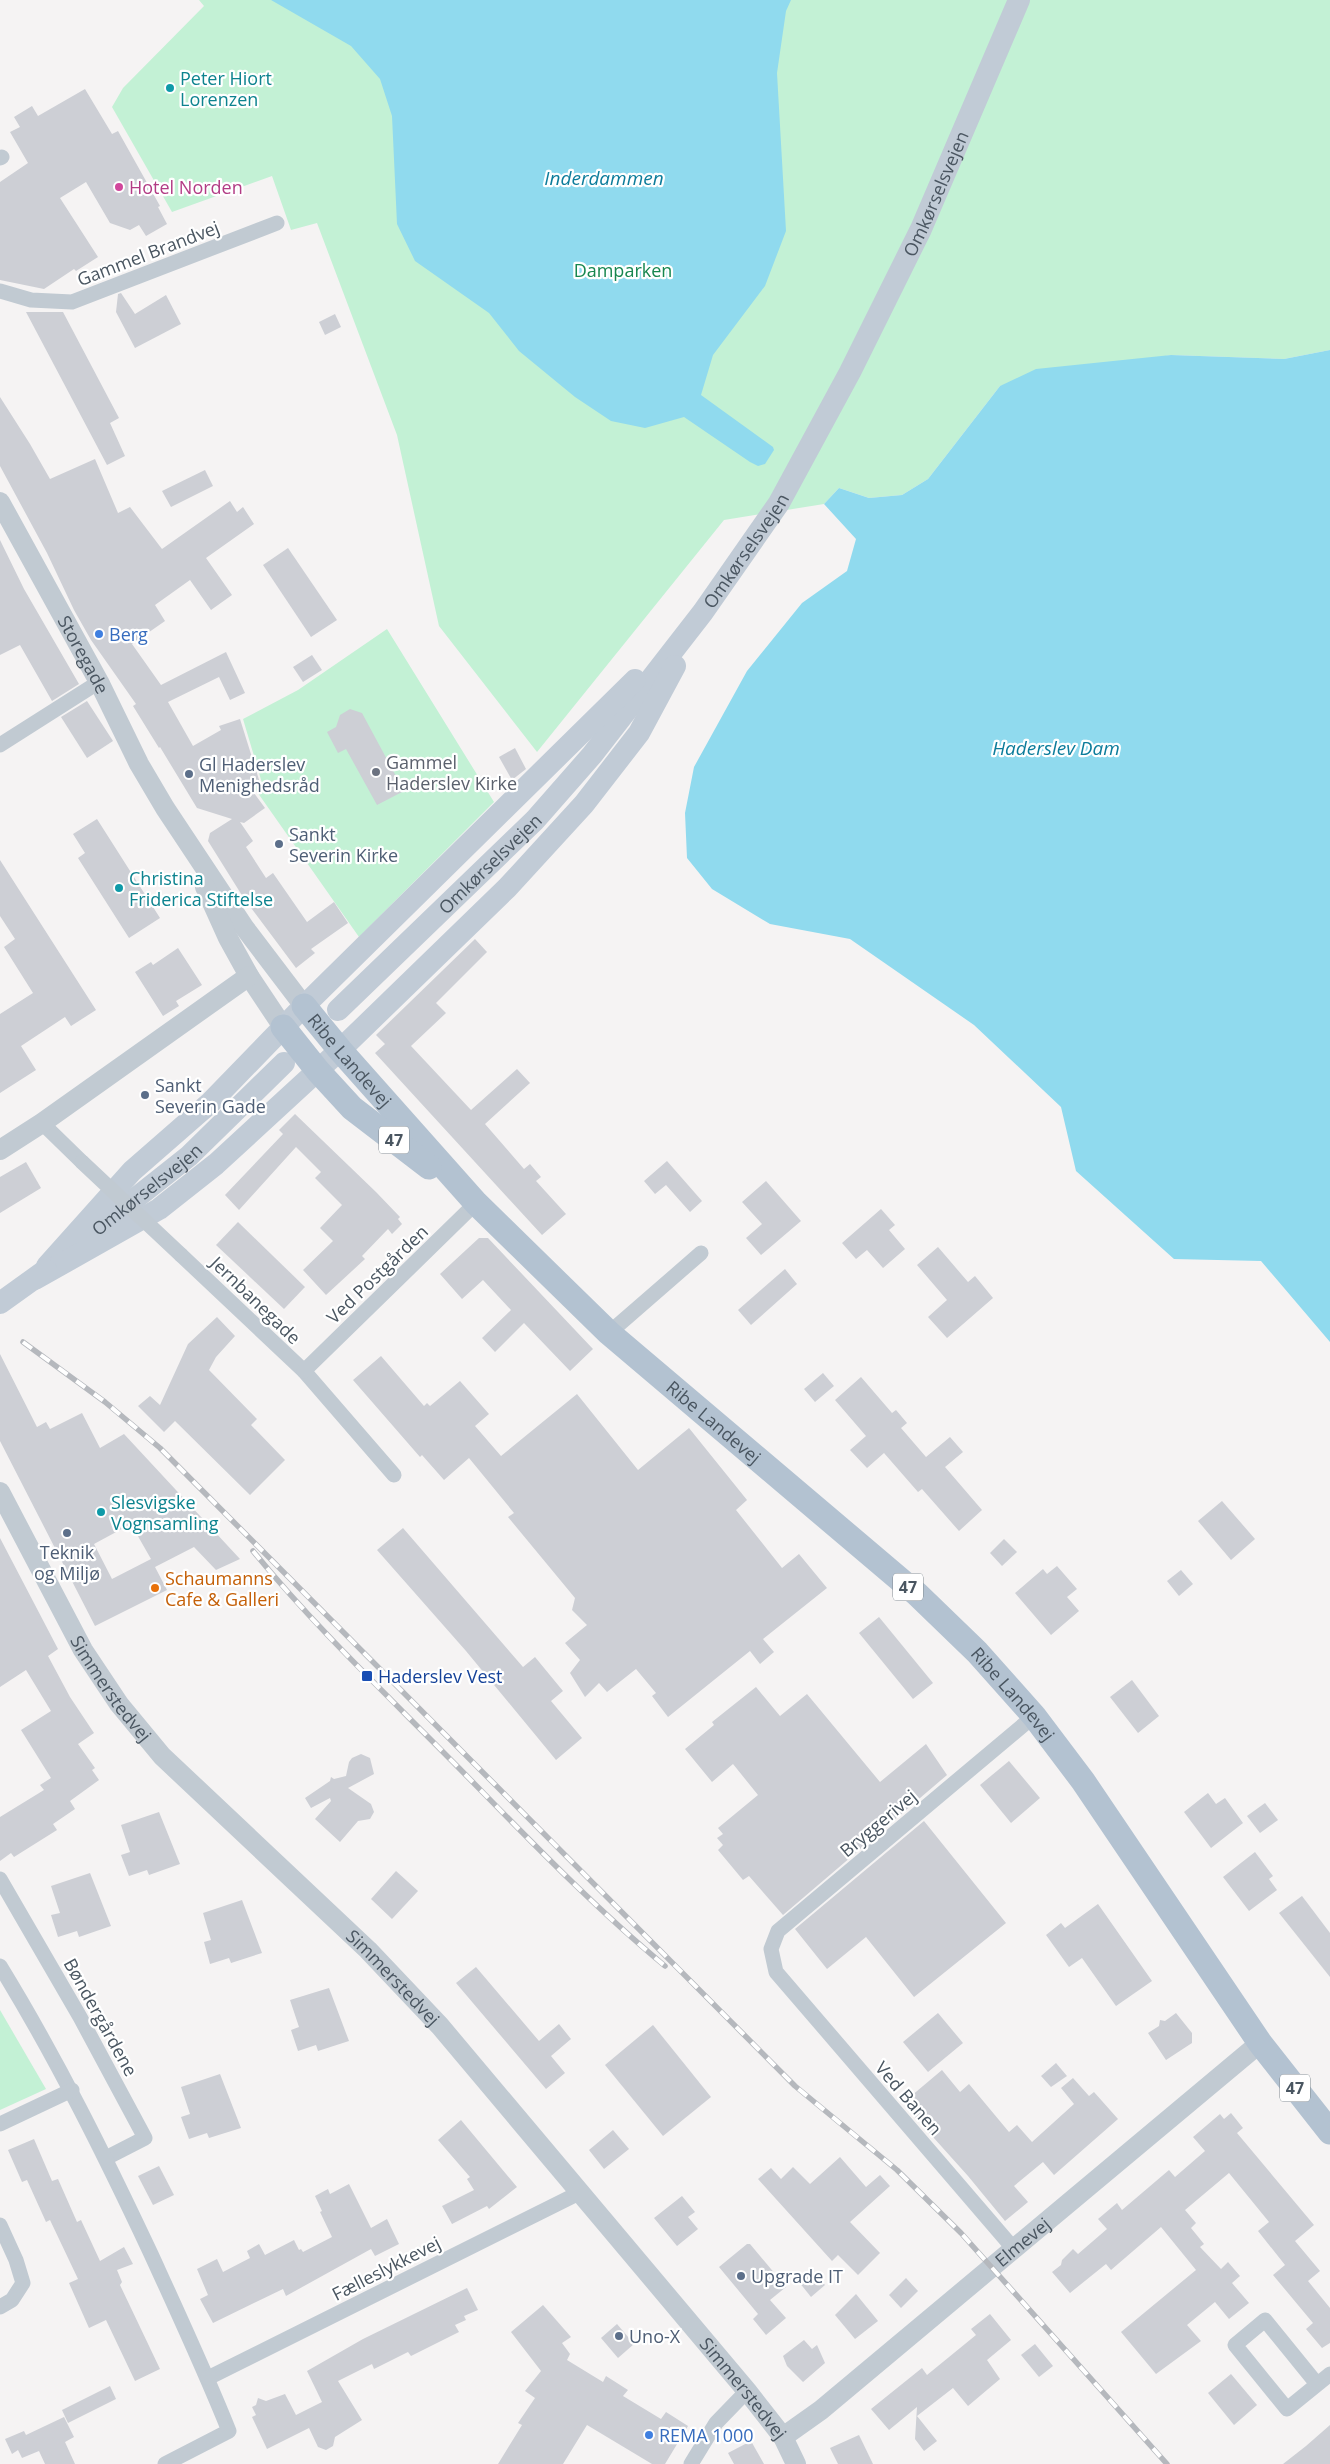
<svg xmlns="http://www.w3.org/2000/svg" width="1330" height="2464" font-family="'Open Sans',sans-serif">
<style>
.green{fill:#c3f1d5}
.water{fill:#90daee}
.building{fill:#cdcfd5;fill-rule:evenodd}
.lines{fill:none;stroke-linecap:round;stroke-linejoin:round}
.minor{stroke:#c1cad2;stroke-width:15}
.tertiary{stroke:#c1cad2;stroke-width:20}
.secondary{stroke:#c1cbd6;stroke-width:22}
.primary{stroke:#b3c2d1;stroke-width:25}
.rail-casing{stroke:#b5b8bd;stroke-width:5.5}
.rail{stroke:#fff;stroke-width:4;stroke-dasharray:11;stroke-linecap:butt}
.minor-bridge{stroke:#c1cad2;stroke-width:15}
.culture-dot{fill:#0f9aa8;stroke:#fff;stroke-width:2}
.hotel-dot{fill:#d1479c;stroke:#fff;stroke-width:2}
.shop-dot{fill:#3f7fe0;stroke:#fff;stroke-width:2}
.worship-dot{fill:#6b7280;stroke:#fff;stroke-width:2}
.service-dot{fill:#5c6f8a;stroke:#fff;stroke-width:2}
.food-dot{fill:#e8710a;stroke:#fff;stroke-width:2}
.transit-dot{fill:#1a4fb4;stroke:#fff;stroke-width:2}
.labels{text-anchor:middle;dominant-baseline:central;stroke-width:4.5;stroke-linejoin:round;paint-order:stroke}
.shield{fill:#fff;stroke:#808990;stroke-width:1}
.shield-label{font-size:16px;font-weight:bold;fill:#4a5661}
.culture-label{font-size:18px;fill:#0d838f;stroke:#fff;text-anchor:start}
.hotel-label{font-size:18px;fill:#b23c85;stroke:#fff;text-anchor:start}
.street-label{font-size:18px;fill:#4a5661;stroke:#fff}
.park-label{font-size:18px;fill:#17864f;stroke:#fff}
.shop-label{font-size:18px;fill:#366cbe;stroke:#fff;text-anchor:start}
.worship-label{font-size:18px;fill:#5b616d;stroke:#fff;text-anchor:start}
.service-label{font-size:18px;fill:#4e5e75;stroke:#fff;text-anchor:start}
.food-label{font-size:18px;fill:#c56008;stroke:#fff;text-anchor:start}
.transit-label{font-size:18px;fill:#164399;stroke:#fff;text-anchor:start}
.water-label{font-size:19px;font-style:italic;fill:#0c7c9b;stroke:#fff}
</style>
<rect width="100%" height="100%" fill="#f5f3f3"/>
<g class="green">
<polygon points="199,0 1330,0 1330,350 1284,359 1171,355 1000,386 928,479 902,495 869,498 839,488 824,504 724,520 537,752 439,626 397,435 317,223 291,230 272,176 172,212 112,107 123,88 204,6"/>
<polygon points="387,629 494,802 359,937 253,786 262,783 243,719 298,690"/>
<polygon points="0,2010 46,2089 0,2110"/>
</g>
<g class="water">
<polygon points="271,0 791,0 786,11 777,73 786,231 765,286 713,355 701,395 773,447 774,450 765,464 758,466 750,462 684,417 645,428 611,421 575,397 519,351 489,313 415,261 397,224 392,116 380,79 351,46"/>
<polygon points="1330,350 1330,1342 1261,1261 1174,1259 1076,1171 1061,1107 974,1025 850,939 770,924 712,889 687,858 685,813 694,767 747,671 802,603 847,571 856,539 824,504 839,488 869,498 902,495 928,479 1000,386 1036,369 1171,355 1284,359"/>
</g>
<g class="building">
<polygon points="85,89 112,134 118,131 160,206 158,207 167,224 146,236 139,225 130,230 110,223 86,182 60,198 98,257 76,271 74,269 44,289 0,280 0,182 28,163 10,132 20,127 14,117 32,106 38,116"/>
<polygon points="121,293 135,314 166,295 181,324 135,348 116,312 118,294"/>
<polygon points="26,312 63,312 119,418 110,423 125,456 107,465"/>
<polygon points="335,314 341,327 325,335 319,322"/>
<polygon points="0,397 30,444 50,479 95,459 118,513 130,507 162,549 230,501 237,512 243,507 254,524 206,558 232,595 211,610 190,580 155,605 165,621 132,644 161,685 226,652 245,693 230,700 219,677 168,702 193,746 221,730 219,726 240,719 260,783 249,786 265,808 244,823 240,822 253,841 246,847 266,878 273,873 307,922 334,902 348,923 311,949 315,953 296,968 243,897 208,841 210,833 232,819 197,808 160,747 159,748 133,706 136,704 91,640 74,610 47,553 0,466"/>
<polygon points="205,470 213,486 171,507 162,491"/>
<polygon points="0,540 24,589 79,684 52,701 20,645 0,655"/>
<polygon points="288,548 337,620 311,637 263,565"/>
<polygon points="312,655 322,670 303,682 293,667"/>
<polygon points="87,701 113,741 87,758 61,717"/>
<polygon points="350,709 362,713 404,791 377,805 346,749 338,753 327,732 336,727 340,715"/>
<polygon points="515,748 526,769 512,780 499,757"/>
<polygon points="97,819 160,918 129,938 78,858 85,853 73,834"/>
<polygon points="0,860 96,1010 71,1026 65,1017 21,1046 36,1070 0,1093 0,1014 33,993 4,947 15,939 0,916"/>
<polygon points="475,939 487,952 436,1003 446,1013 411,1046 471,1110 517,1069 530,1083 485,1124 524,1169 530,1164 541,1177 536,1181 566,1214 542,1235 375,1053 385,1044 376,1035"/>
<polygon points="178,948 202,985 176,1001 179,1006 163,1016 135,972 151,962 153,965"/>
<polygon points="295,1114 376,1192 400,1217 398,1219 402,1224 392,1234 388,1229 362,1256 365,1259 326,1295 303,1270 333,1241 320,1228 342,1205 315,1178 321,1172 296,1147 239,1210 225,1195 283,1134 279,1130"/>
<polygon points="667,1161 702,1201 690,1212 666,1185 655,1194 644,1181"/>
<polygon points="26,1162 41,1188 0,1213 0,1177"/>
<polygon points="766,1181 801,1221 761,1255 746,1238 762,1224 742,1202"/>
<polygon points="881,1209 895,1225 889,1230 905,1249 883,1268 867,1250 856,1259 842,1243"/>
<polygon points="238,1222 305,1287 284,1309 216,1245"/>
<polygon points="479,1238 488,1238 593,1349 570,1371 524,1323 495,1352 482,1338 511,1310 483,1280 462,1299 440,1274"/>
<polygon points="938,1247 968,1282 975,1276 993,1298 947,1338 928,1317 947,1300 917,1265"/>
<polygon points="785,1269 797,1284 751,1325 738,1310"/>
<polygon points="217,1317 235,1336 216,1357 209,1370 257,1419 251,1425 285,1460 250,1495 175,1421 164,1432 138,1406 150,1396 160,1405 188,1344"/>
<path d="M0,1354L37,1427L46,1422L50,1429L82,1413L100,1448L124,1434L240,1559L216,1570L194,1547L155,1567L167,1590L95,1626L0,1441ZM131,1524L151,1559L112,1579L94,1544Z"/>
<polygon points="381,1356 424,1406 427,1403 430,1406 460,1381 489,1414 475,1426 501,1456 577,1394 638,1470 689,1428 747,1500 736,1510 782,1568 799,1554 827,1588 763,1639 774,1652 760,1664 750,1651 668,1717 652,1696 656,1693 636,1669 607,1692 599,1683 585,1697 570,1673 580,1660 565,1643 587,1625 572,1610 575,1598 508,1517 514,1513 469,1458 444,1480 422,1455 420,1457 353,1380"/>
<polygon points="823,1373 834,1386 815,1402 804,1389"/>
<polygon points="861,1377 892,1413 896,1410 907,1423 901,1428 926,1457 950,1437 963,1452 945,1467 982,1510 959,1531 922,1489 918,1492 884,1453 867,1468 850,1450 866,1436 835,1400"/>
<polygon points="1222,1501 1255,1539 1231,1560 1198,1521"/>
<polygon points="403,1528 523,1667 535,1657 563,1691 551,1701 582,1738 556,1760 466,1651 377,1550"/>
<polygon points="0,1538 58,1649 48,1656 70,1697 94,1733 78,1744 95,1768 92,1770 99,1780 70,1801 75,1809 53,1824 57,1830 14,1857 11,1853 0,1861 0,1817 44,1790 40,1785 51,1778 21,1730 51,1711 26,1670 0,1687"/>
<polygon points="1004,1539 1017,1552 1002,1566 990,1553"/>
<polygon points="1057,1566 1077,1589 1067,1597 1079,1611 1051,1635 1015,1593 1043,1569 1047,1574"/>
<polygon points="1181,1570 1193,1584 1179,1596 1167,1581"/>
<polygon points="879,1617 933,1683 913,1699 859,1633"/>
<polygon points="1132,1680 1159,1716 1138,1733 1110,1697"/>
<polygon points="756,1687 780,1716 807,1694 880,1782 926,1744 947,1775 783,1915 749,1876 743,1880 718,1850 723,1845 717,1838 723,1834 718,1828 758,1795 733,1764 712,1782 685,1749 714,1725 712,1722"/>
<polygon points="361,1754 370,1758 374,1774 348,1788 371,1804 374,1812 370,1819 358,1821 340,1842 315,1819 331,1801 330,1798 311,1808 305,1798 330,1781 331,1777 334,1779 346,1776 349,1762 352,1758"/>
<polygon points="1009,1761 1040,1798 1011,1823 980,1785"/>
<polygon points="1208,1793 1216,1804 1225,1798 1243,1823 1211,1848 1184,1812"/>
<polygon points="1265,1803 1278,1820 1260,1833 1247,1816"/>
<polygon points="159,1812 180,1864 149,1875 147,1870 129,1876 121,1855 130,1852 121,1825"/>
<polygon points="924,1821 1006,1923 914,1997 866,1937 827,1969 795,1929"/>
<polygon points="1255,1852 1273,1876 1269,1879 1277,1890 1249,1911 1223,1877"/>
<polygon points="396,1871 418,1891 392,1919 371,1899"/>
<polygon points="90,1873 111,1926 79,1937 77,1931 58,1937 51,1915 60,1913 51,1886"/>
<polygon points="1302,1896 1330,1933 1330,1977 1279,1913"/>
<polygon points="242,1900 262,1953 231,1963 229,1958 210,1964 204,1942 211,1940 203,1913"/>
<polygon points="1098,1904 1152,1981 1116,2006 1082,1958 1069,1967 1046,1935 1061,1923 1065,1928"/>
<polygon points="476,1967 539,2041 559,2024 571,2039 551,2056 565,2073 546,2089 456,1983"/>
<polygon points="329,1988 349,2041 318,2051 316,2045 298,2051 291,2030 299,2027 290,2000"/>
<polygon points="938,2013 963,2043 928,2072 903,2042"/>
<polygon points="1176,2013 1192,2033 1192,2043 1166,2060 1148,2033 1159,2026 1160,2020 1165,2021"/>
<polygon points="653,2025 711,2097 663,2136 605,2065"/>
<polygon points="1056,2063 1067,2076 1051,2087 1041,2076"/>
<polygon points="942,2070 960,2092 969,2084 1009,2132 1017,2125 1032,2142 1074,2104 1061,2088 1073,2078 1089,2096 1094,2092 1118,2119 1054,2175 1043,2162 1014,2186 1028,2202 1005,2221 968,2176 907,2108 908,2107 904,2102"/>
<polygon points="220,2074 241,2128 209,2138 207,2133 189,2139 181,2117 190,2114 181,2087"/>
<polygon points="1231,2113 1243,2128 1237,2133 1314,2225 1295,2241 1320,2271 1308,2281 1330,2308 1330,2343 1322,2348 1306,2329 1313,2323 1273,2275 1285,2265 1258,2231 1269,2222 1229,2173 1185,2210 1196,2223 1191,2228 1204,2244 1200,2247 1221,2269 1228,2262 1240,2276 1232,2283 1249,2303 1229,2319 1215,2302 1187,2325 1201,2341 1156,2374 1121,2332 1196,2270 1161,2227 1111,2270 1106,2264 1070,2293 1052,2272 1061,2265 1062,2260 1073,2249 1078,2254 1107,2229 1098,2219 1117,2203 1122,2210 1169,2170 1175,2177 1205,2151 1193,2137 1220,2114 1224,2119"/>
<polygon points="461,2120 517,2187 489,2209 487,2206 452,2224 442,2206 474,2190 467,2179 470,2177 438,2140"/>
<polygon points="613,2130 629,2149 604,2169 589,2150"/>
<polygon points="34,2139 52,2181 58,2179 77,2222 81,2220 100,2261 124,2247 133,2264 117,2270 122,2282 120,2285 160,2369 135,2381 106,2320 89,2328 69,2283 78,2279 50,2220 46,2222 27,2180 22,2182 8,2150"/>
<polygon points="840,2157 866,2187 880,2175 890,2186 850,2222 880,2253 858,2275 838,2255 832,2261 758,2179 771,2168 781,2179 793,2167 810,2184"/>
<polygon points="159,2166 174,2195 153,2205 138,2176"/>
<polygon points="349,2184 371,2228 387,2219 399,2244 375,2256 371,2249 286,2296 283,2289 213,2323 200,2299 208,2295 197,2269 217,2259 223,2272 250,2258 247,2251 259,2244 265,2255 294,2240 299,2250 301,2249 303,2252 332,2237 320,2212 322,2211 315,2196 328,2189 330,2194"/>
<polygon points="682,2196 695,2212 688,2217 698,2229 677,2246 654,2218"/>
<polygon points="747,2244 750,2244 786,2287 770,2300 786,2318 766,2335 753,2319 758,2314 719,2267"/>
<polygon points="813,2271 825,2285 811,2297 799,2282"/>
<polygon points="906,2278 918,2291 901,2308 889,2295"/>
<polygon points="467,2288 478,2310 464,2316 466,2320 455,2325 459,2332 411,2356 408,2352 374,2369 372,2364 338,2381 362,2420 335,2437 333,2446 326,2450 318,2447 309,2428 267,2449 252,2417 256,2415 252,2407 256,2405 258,2398 266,2401 285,2394 296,2415 322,2402 307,2371 363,2339"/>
<polygon points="856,2294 878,2321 855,2339 835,2315"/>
<polygon points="543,2305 571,2337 562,2343 570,2354 567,2360 603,2382 606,2376 628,2390 623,2396 661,2419 666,2412 688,2426 665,2464 652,2464 587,2425 563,2464 498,2464 522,2425 518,2423 535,2398 525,2391 541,2371 511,2332"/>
<polygon points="990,2314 1011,2340 987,2360 1000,2379 968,2406 953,2388 917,2416 937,2441 924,2451 915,2439 917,2407 889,2430 871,2409 922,2368 927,2375 976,2335 971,2329"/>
<polygon points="617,2324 634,2344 618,2358 601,2338"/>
<polygon points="804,2340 812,2349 817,2345 825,2363 803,2382 787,2366 783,2356"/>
<polygon points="1035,2344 1053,2366 1039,2377 1021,2355"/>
<polygon points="1231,2374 1257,2405 1234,2425 1208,2393"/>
<polygon points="110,2386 116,2399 68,2423 62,2410"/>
<polygon points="64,2417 74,2437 65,2442 75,2464 45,2464 39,2451 22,2458 18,2450 12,2454 5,2439 24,2431 26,2435"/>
<polygon points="1330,2425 1330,2464 1283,2464 1306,2446"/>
<polygon points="859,2435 873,2464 838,2464 830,2448"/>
<polygon points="751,2441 764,2464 734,2464 728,2453"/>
</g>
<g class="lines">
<g class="minor">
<polyline points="0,158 2,157"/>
<polyline points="0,291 31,300 72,302 277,223"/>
<polyline points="0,745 99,682"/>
<polyline points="42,1123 82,1162"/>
<polyline points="181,1255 304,1371 394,1475"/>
<polyline points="609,1333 701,1253"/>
<polyline points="304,1371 476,1203"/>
<polyline points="0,1879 80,2017 145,2138 106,2158"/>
<path d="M0,1966C57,2059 105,2156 151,2254C178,2313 205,2371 229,2431L165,2464"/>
<polyline points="0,2124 72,2090"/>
<polyline points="0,2225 16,2260 23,2283 12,2300 0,2307"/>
<polyline points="1014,2249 776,1972 771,1949 778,1931 1034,1716"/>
<polyline points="208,2378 581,2192"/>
<polyline points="1317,2384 1265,2320 1235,2345 1287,2409 1330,2374"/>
<polyline points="691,2464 716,2423 747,2391"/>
</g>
<g class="tertiary">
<path id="s1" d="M0,502L99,682L139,764L165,808L244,927L304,1006"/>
<polyline points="205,887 228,938 249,976 283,1027"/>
<polyline points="0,1150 42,1123 249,976"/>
<path id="s2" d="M0,1492L83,1650L119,1704L162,1756L368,1950L440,2026L747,2391L783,2437L796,2464"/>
<path id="s3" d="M783,2437L821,2410L1260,2043"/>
</g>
<g class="secondary">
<path id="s4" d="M338,1010L535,820L592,755L703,612L779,503L850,372L921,229L1019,0"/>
<path id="s5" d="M88,1236L189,1156L284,1063"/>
<polyline points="47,1266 132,1171 211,1102 304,1006 635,680"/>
<polyline points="35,1279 159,1209 216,1164 340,1050 507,888 584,804 639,733 675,666"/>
<polyline points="0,1303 46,1270"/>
</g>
<g class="primary">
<path id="s6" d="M304,1006L340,1050L476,1203L609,1333L917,1594L977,1652L1034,1716L1083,1781L1260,2043L1330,2132"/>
<polyline points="283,1027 318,1071 352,1108 429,1167"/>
</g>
<g class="rail-casing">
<g id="rail">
<polyline points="23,1342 105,1402 160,1448 795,2086 897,2170 961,2233 1167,2464"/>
<path d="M253,1551C314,1626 385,1693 453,1762C522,1832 589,1903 665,1966"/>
</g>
</g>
<use href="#rail" class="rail"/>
<polyline class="minor-bridge" points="82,1162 181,1255"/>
</g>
<g class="culture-dot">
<circle cx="170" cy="88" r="5"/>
<circle cx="119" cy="888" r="5"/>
<circle cx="101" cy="1512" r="5"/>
</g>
<circle class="hotel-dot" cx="119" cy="187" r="5"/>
<g class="shop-dot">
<circle cx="99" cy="634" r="5"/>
<circle cx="649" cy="2435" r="5"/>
</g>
<circle class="worship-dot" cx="376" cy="772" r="5"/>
<g class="service-dot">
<circle cx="189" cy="774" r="5"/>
<circle cx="279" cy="844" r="5"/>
<circle cx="145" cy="1095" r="5"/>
<circle cx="67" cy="1533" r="5"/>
<circle cx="741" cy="2276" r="5"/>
<circle cx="619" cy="2336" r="5"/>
</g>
<circle class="food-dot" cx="155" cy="1588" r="5"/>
<rect class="transit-dot" x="361" y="1670" width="12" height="12" rx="2.5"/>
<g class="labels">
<g class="shield">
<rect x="379" y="1126.5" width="30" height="27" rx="4"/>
<rect x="893" y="1573.5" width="30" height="27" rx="4"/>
<rect x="1280" y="2074.5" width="30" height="27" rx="4"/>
</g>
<g class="shield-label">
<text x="394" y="1140">47</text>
<text x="908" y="1587">47</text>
<text x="1295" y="2088">47</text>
</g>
<g class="culture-label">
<text x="180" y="78">Peter Hiort<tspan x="180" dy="21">Lorenzen</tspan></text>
<text x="129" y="878">Christina<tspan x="129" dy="21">Friderica Stiftelse</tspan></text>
<text x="111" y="1502">Slesvigske<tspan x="111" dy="21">Vognsamling</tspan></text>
</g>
<g class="hotel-label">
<text x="129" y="187">Hotel Norden</text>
</g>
<g class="street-label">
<text stroke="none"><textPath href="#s4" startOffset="1021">Omkørselsvejen</textPath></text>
<text transform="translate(148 253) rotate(-21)">Gammel Brandvej</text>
<text stroke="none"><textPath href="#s4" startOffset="616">Omkørselsvejen</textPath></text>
<text stroke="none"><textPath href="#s1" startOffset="174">Storegade</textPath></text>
<text stroke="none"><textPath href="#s4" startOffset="211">Omkørselsvejen</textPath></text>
<text stroke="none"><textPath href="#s6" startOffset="71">Ribe Landevej</textPath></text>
<text stroke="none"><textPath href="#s5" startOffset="75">Omkørselsvejen</textPath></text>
<text transform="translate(377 1274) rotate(-44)">Ved Postgården</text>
<text transform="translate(256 1300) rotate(44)">Jernbanegade</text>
<text stroke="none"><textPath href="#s6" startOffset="585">Ribe Landevej</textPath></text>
<text stroke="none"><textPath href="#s2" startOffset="226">Simmerstedvej</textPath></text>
<text stroke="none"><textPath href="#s6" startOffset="990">Ribe Landevej</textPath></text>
<text transform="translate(878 1823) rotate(-40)">Bryggerivej</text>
<text stroke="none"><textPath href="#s2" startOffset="631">Simmerstedvej</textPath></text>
<text transform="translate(101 2017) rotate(61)">Bøndergårdene</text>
<text transform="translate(909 2098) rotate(49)">Ved Banen</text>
<text stroke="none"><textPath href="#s3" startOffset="309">Elmevej</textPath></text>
<text transform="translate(386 2268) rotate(-27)">Fælleslykkevej</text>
<text stroke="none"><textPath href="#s2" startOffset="1171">Simmerstedvej</textPath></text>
</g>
<g class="park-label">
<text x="623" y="270">Damparken</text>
</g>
<g class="shop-label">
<text x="109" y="634">Berg</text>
<text x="659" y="2435">REMA 1000</text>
</g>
<g class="worship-label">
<text x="386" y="762">Gammel<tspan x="386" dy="21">Haderslev Kirke</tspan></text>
</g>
<g class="service-label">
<text x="199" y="764">Gl Haderslev<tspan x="199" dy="21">Menighedsråd</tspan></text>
<text x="289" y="834">Sankt<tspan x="289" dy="21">Severin Kirke</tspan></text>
<text x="155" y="1085">Sankt<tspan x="155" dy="21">Severin Gade</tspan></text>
<text x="67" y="1552" text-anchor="middle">Teknik<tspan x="67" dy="21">og Miljø</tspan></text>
<text x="751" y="2276">Upgrade IT</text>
<text x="629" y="2336">Uno-X</text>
</g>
<g class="food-label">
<text x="165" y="1578">Schaumanns<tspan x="165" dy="21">Cafe &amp; Galleri</tspan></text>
</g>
<g class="transit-label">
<text x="378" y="1676">Haderslev Vest</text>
</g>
<g class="water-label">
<text x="604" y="178">Inderdammen</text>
<text x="1056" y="748">Haderslev Dam</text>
</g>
</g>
</svg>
